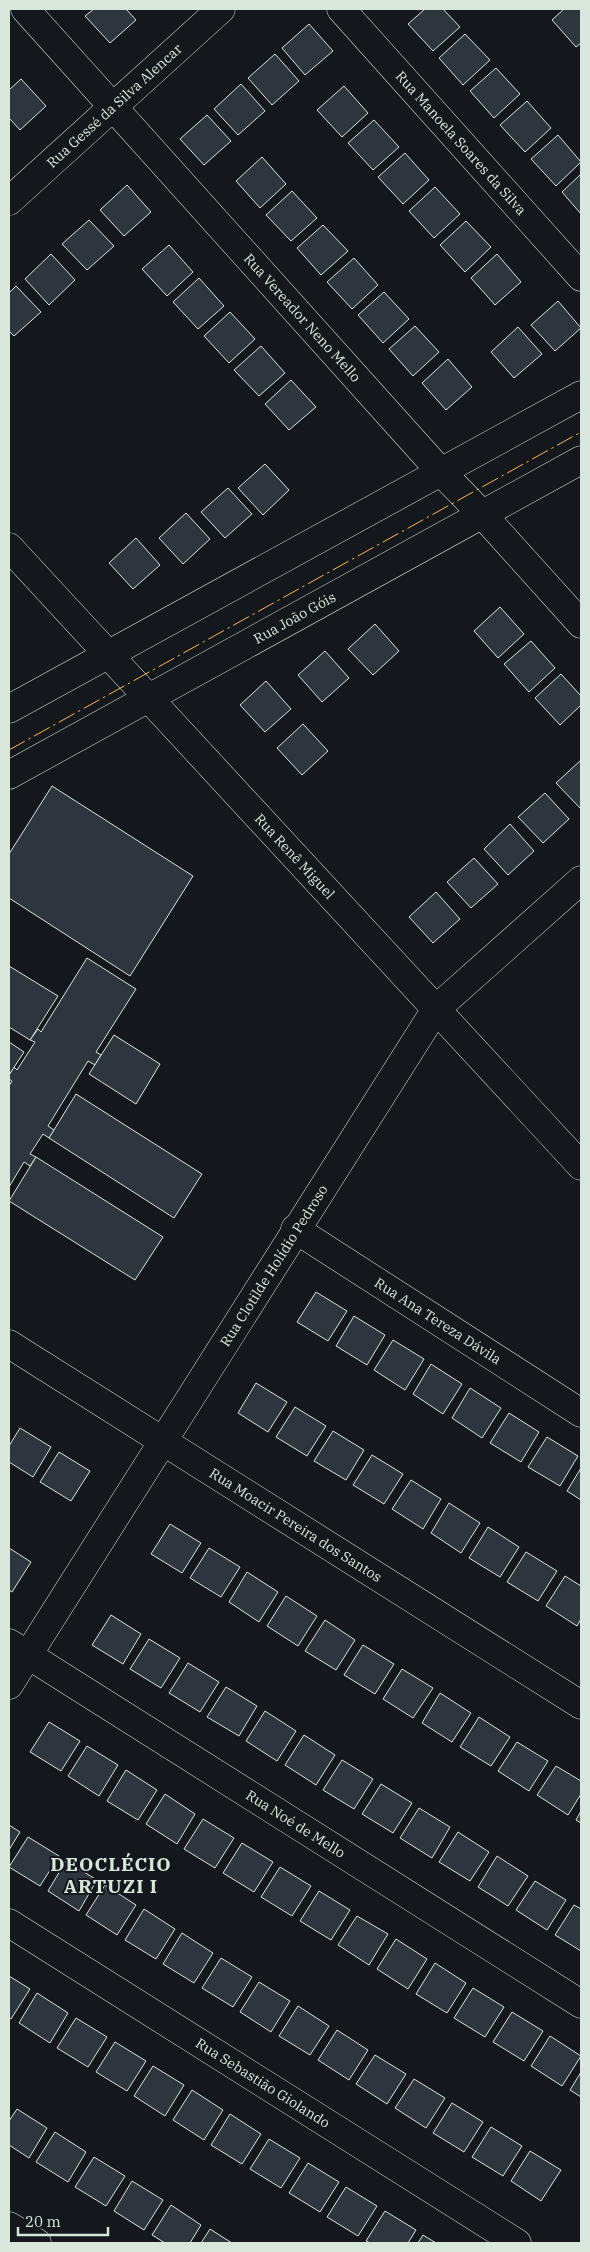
<svg xmlns="http://www.w3.org/2000/svg" width="590" height="2252" font-family="'IBM Plex Serif',serif">
<style>
.building{fill:#2c363c;stroke:#d8e6dc}
.lines{fill:none;stroke-linecap:round;stroke-linejoin:round}
.minor-casing{stroke:#d8e6dc;stroke-width:29}
.minor{stroke:#14181c;stroke-width:28}
.power{stroke:#ffb74d;stroke-width:1;stroke-dasharray:18 4 2.5 4;stroke-linecap:butt}
.labels{text-anchor:middle;dominant-baseline:central;stroke-width:4;stroke-linejoin:round;paint-order:stroke}
.street-label{font-size:14px;fill:#d8e6dc;stroke:#14181c}
.district-label{font-size:19px;font-weight:bold;letter-spacing:1px;fill:#d8e6dc;stroke:#14181c}
</style>
<rect width="100%" height="100%" fill="#14181c"/>
<g class="building">
<polygon points="94,9 126,9 136,20 110,43 85,16"/>
<polygon points="425,9 443,9 460,27 433,51 408,24"/>
<polygon points="564,9 581,9 581,43 576,47 552,20"/>
<polygon points="309,24 333,51 305,75 282,48"/>
<polygon points="465,34 490,60 463,85 439,58"/>
<polygon points="275,54 299,81 272,105 248,78"/>
<polygon points="496,68 520,94 494,118 470,91"/>
<polygon points="21,79 46,106 20,130 9,118 9,90"/>
<polygon points="241,84 265,111 238,135 214,109"/>
<polygon points="344,86 368,113 342,137 317,110"/>
<polygon points="527,101 551,128 525,152 500,125"/>
<polygon points="207,115 231,141 204,165 180,139"/>
<polygon points="374,120 399,147 373,170 348,143"/>
<polygon points="558,135 581,162 556,186 531,159"/>
<polygon points="405,153 429,180 403,204 378,177"/>
<polygon points="262,157 286,184 260,208 236,181"/>
<polygon points="581,174 581,214 562,192"/>
<polygon points="127,185 151,212 124,236 100,210"/>
<polygon points="435,187 460,214 434,238 409,211"/>
<polygon points="292,191 317,218 291,241 266,215"/>
<polygon points="89,220 114,246 87,270 62,244"/>
<polygon points="466,221 491,247 465,272 440,245"/>
<polygon points="323,225 348,251 321,275 297,248"/>
<polygon points="169,245 193,272 167,296 142,269"/>
<polygon points="51,254 75,280 49,305 25,279"/>
<polygon points="497,254 521,282 495,305 471,278"/>
<polygon points="354,258 378,285 352,309 327,282"/>
<polygon points="199,278 224,306 198,329 173,302"/>
<polygon points="16,286 41,312 14,336 9,331 9,293"/>
<polygon points="384,292 409,319 383,343 358,315"/>
<polygon points="558,301 581,328 555,351 531,325"/>
<polygon points="230,312 255,339 229,363 204,336"/>
<polygon points="415,326 439,352 413,376 389,349"/>
<polygon points="518,327 542,354 514,378 491,352"/>
<polygon points="261,346 285,373 259,396 234,370"/>
<polygon points="448,359 472,387 446,410 422,383"/>
<polygon points="291,380 316,407 289,430 265,404"/>
<polygon points="265,464 289,490 263,515 238,488"/>
<polygon points="228,488 252,514 225,538 201,512"/>
<polygon points="186,513 210,539 183,564 159,538"/>
<polygon points="136,538 160,565 133,589 109,563"/>
<polygon points="500,607 524,634 498,658 474,631"/>
<polygon points="375,624 399,651 373,675 348,649"/>
<polygon points="531,641 555,668 529,692 504,664"/>
<polygon points="325,651 349,678 322,702 298,675"/>
<polygon points="561,674 581,696 581,705 560,725 535,698"/>
<polygon points="266,681 291,709 265,732 240,705"/>
<polygon points="303,724 328,751 302,775 277,748"/>
<polygon points="581,760 581,809 556,783"/>
<polygon points="52,786 193,876 130,976 9,898 9,854"/>
<polygon points="545,793 569,819 543,843 518,817"/>
<polygon points="510,824 534,851 508,875 484,849"/>
<polygon points="474,858 498,884 471,908 447,882"/>
<polygon points="436,892 460,919 433,943 409,917"/>
<polygon points="87,958 136,989 96,1052 101,1055 95,1065 88,1061 48,1126 54,1130 49,1138 43,1134 30,1154 36,1157 30,1166 24,1162 9,1187 9,1086 12,1081 9,1079 9,1075 14,1067 17,1070 35,1042 30,1040 38,1029 41,1032"/>
<polygon points="9,966 58,996 30,1040 9,1027"/>
<polygon points="114,1035 160,1064 136,1104 89,1074"/>
<polygon points="9,1042 24,1052 9,1075"/>
<polygon points="76,1094 202,1174 174,1218 49,1138"/>
<polygon points="36,1157 163,1237 135,1280 9,1201"/>
<polygon points="316,1292 347,1311 328,1341 297,1322"/>
<polygon points="354,1316 385,1335 367,1365 336,1346"/>
<polygon points="393,1340 424,1359 405,1390 374,1370"/>
<polygon points="431,1364 462,1384 443,1414 413,1394"/>
<polygon points="256,1383 287,1402 268,1432 238,1413"/>
<polygon points="470,1388 501,1408 482,1438 452,1418"/>
<polygon points="295,1407 326,1426 307,1456 276,1437"/>
<polygon points="509,1413 539,1432 521,1462 490,1443"/>
<polygon points="20,1428 51,1447 33,1477 9,1462 9,1446"/>
<polygon points="333,1431 364,1450 346,1480 314,1461"/>
<polygon points="547,1437 578,1456 560,1486 528,1467"/>
<polygon points="59,1452 90,1471 71,1501 40,1482"/>
<polygon points="372,1455 403,1474 384,1504 353,1485"/>
<polygon points="581,1468 581,1500 567,1491"/>
<polygon points="411,1480 441,1499 423,1529 392,1509"/>
<polygon points="449,1503 480,1523 461,1553 431,1533"/>
<polygon points="170,1524 201,1543 182,1573 151,1554"/>
<polygon points="488,1527 519,1547 500,1577 469,1558"/>
<polygon points="9,1548 31,1562 12,1592 9,1590"/>
<polygon points="209,1548 240,1567 221,1597 190,1578"/>
<polygon points="526,1552 557,1571 538,1601 507,1582"/>
<polygon points="247,1572 278,1592 259,1622 229,1602"/>
<polygon points="565,1576 581,1586 581,1619 577,1626 546,1606"/>
<polygon points="286,1596 317,1616 298,1646 267,1626"/>
<polygon points="111,1615 141,1634 123,1664 92,1645"/>
<polygon points="325,1620 355,1640 336,1670 305,1651"/>
<polygon points="149,1639 180,1658 161,1688 130,1669"/>
<polygon points="363,1645 394,1664 375,1694 344,1675"/>
<polygon points="188,1663 219,1682 200,1712 169,1693"/>
<polygon points="402,1669 433,1688 413,1718 383,1699"/>
<polygon points="226,1687 257,1706 239,1736 207,1717"/>
<polygon points="440,1693 471,1713 452,1742 422,1723"/>
<polygon points="265,1711 296,1731 277,1761 246,1741"/>
<polygon points="479,1717 510,1737 491,1766 460,1747"/>
<polygon points="49,1722 80,1741 61,1771 30,1752"/>
<polygon points="304,1735 335,1755 316,1785 285,1765"/>
<polygon points="517,1742 548,1761 529,1791 498,1771"/>
<polygon points="87,1746 118,1765 99,1796 68,1776"/>
<polygon points="342,1760 373,1779 354,1809 323,1790"/>
<polygon points="556,1766 581,1781 581,1794 568,1815 537,1795"/>
<polygon points="126,1770 157,1790 138,1820 107,1801"/>
<polygon points="381,1784 412,1803 393,1833 362,1814"/>
<polygon points="165,1794 195,1814 177,1844 146,1824"/>
<polygon points="419,1808 450,1827 432,1858 400,1838"/>
<polygon points="581,1811 581,1823 576,1820"/>
<polygon points="203,1819 234,1838 215,1868 184,1849"/>
<polygon points="9,1825 20,1832 9,1850"/>
<polygon points="458,1832 489,1852 470,1881 439,1862"/>
<polygon points="28,1837 59,1856 40,1886 9,1867"/>
<polygon points="242,1843 273,1862 254,1892 223,1873"/>
<polygon points="497,1856 528,1876 508,1906 478,1887"/>
<polygon points="66,1861 97,1880 79,1911 48,1891"/>
<polygon points="280,1867 311,1886 292,1916 261,1897"/>
<polygon points="535,1881 566,1900 547,1930 516,1910"/>
<polygon points="105,1885 136,1905 117,1935 86,1915"/>
<polygon points="319,1891 350,1910 331,1940 300,1921"/>
<polygon points="574,1905 581,1909 581,1951 555,1935"/>
<polygon points="144,1909 175,1929 156,1959 125,1940"/>
<polygon points="357,1916 388,1934 369,1965 338,1945"/>
<polygon points="182,1933 213,1953 194,1983 163,1964"/>
<polygon points="396,1939 427,1959 408,1989 377,1969"/>
<polygon points="221,1958 252,1977 233,2007 202,1988"/>
<polygon points="435,1963 466,1983 447,2013 416,1994"/>
<polygon points="9,1976 30,1989 11,2019 9,2018"/>
<polygon points="259,1982 290,2001 271,2032 240,2012"/>
<polygon points="473,1988 504,2007 485,2037 454,2018"/>
<polygon points="37,1993 68,2013 50,2043 19,2023"/>
<polygon points="298,2006 329,2026 310,2055 279,2036"/>
<polygon points="512,2012 543,2031 524,2061 493,2042"/>
<polygon points="76,2018 107,2037 88,2067 57,2048"/>
<polygon points="337,2030 368,2050 349,2080 318,2060"/>
<polygon points="550,2036 581,2056 562,2086 531,2066"/>
<polygon points="115,2042 146,2061 127,2091 96,2072"/>
<polygon points="375,2055 406,2074 387,2104 356,2084"/>
<polygon points="153,2066 184,2085 165,2116 134,2096"/>
<polygon points="581,2072 581,2097 570,2090"/>
<polygon points="414,2079 445,2098 426,2128 395,2108"/>
<polygon points="192,2090 223,2110 204,2140 173,2120"/>
<polygon points="452,2103 483,2122 464,2152 433,2133"/>
<polygon points="17,2109 47,2128 29,2158 9,2145 9,2121"/>
<polygon points="230,2114 261,2134 242,2164 211,2145"/>
<polygon points="491,2127 522,2146 503,2176 472,2157"/>
<polygon points="55,2132 86,2152 68,2182 36,2162"/>
<polygon points="269,2139 300,2158 281,2188 250,2169"/>
<polygon points="530,2151 561,2170 541,2201 511,2181"/>
<polygon points="94,2157 125,2176 106,2206 75,2187"/>
<polygon points="308,2163 339,2182 320,2212 289,2193"/>
<polygon points="132,2181 163,2200 144,2230 114,2211"/>
<polygon points="346,2187 377,2206 358,2236 327,2217"/>
<polygon points="171,2205 201,2225 190,2243 165,2243 152,2235"/>
<polygon points="385,2211 416,2230 408,2243 370,2243 366,2241"/>
<polygon points="210,2229 232,2243 201,2243"/>
<polygon points="423,2235 436,2243 418,2243"/>
</g>
<g class="lines">
<g class="minor-casing">
<g id="minor">
<path id="s1" d="M25,9L441,472L482,514L581,624"/>
<path id="s2" d="M341,9L581,277"/>
<path id="s3" d="M9,201L221,9"/>
<path id="s4" d="M9,547L581,1166"/>
<polyline points="9,709 581,395"/>
<path id="s5" d="M9,775L581,460"/>
<path id="s6" d="M295,1229L581,1413"/>
<path id="s7" d="M9,1344L581,1705"/>
<path id="s8" d="M9,1643L581,2004"/>
<path id="s9" d="M9,1685L436,1009L581,880"/>
<path id="s10" d="M9,1923L517,2243"/>
<polyline points="9,2226 37,2243"/>
</g>
</g>
<use href="#minor" class="minor"/>
<polyline class="power" points="9,750 581,432"/>
</g>
<g class="labels">
<g class="street-label">
<text stroke="none"><textPath href="#s3" startOffset="142">Rua Gessé da Silva Alencar</textPath></text>
<text stroke="none"><textPath href="#s2" startOffset="180">Rua Manoela Soares da Silva</textPath></text>
<text stroke="none"><textPath href="#s1" startOffset="415">Rua Vereador Neno Mello</textPath></text>
<text stroke="none"><textPath href="#s5" startOffset="326">Rua João Góis</textPath></text>
<text stroke="none"><textPath href="#s4" startOffset="421">Rua Renê Miguel</textPath></text>
<text stroke="none"><textPath href="#s9" startOffset="496">Rua Clotilde Holídio Pedroso</textPath></text>
<text stroke="none"><textPath href="#s6" startOffset="170">Rua Ana Tereza Dávila</textPath></text>
<text stroke="none"><textPath href="#s7" startOffset="339">Rua Moacir Pereira dos Santos</textPath></text>
<text stroke="none"><textPath href="#s8" startOffset="339">Rua Noé de Mello</textPath></text>
<text stroke="none"><textPath href="#s10" startOffset="300">Rua Sebastião Giolando</textPath></text>
</g>
<g class="district-label">
<text x="111" y="1864">DEOCLÉCIO<tspan x="111" dy="22">ARTUZI I</tspan></text>
</g>
</g>
<rect width="590" height="2252" fill="none" stroke="#d8e6dc" stroke-width="20"/>
<path d="M18 2227v8h90v-8" fill="none" stroke="#d8e6dc" stroke-width="2.5"/>
<text x="25" y="2227" font-size="15" fill="#d8e6dc" stroke="#14181c" stroke-width="4" paint-order="stroke">20 m</text>
</svg>
